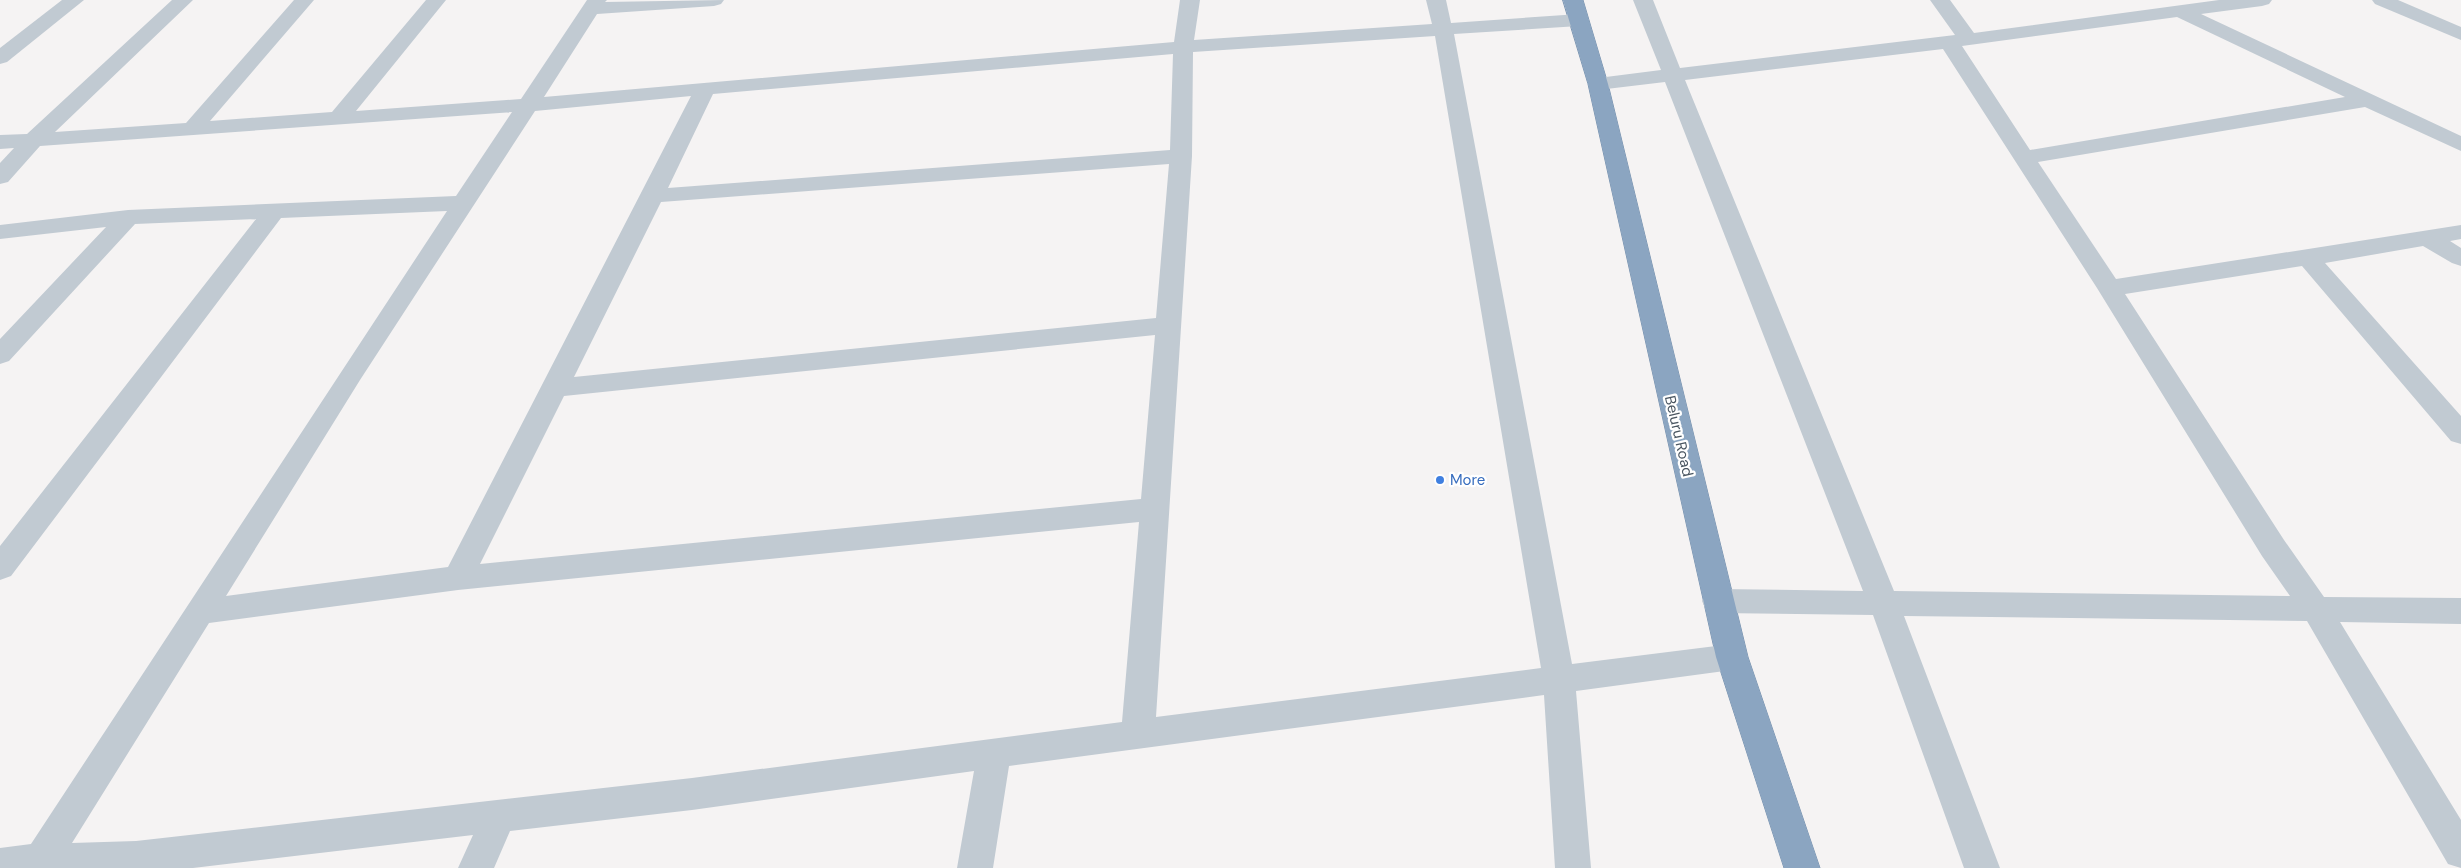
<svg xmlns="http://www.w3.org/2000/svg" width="2461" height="868" font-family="'DM Sans',sans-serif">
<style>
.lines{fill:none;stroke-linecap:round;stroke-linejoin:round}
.highway-casing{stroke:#7690ad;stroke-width:1}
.minor{fill:#c1cad2;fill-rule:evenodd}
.highway{fill:#8ba5c1;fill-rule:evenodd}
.shop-dot{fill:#3f7fe0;stroke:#fff;stroke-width:2}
.labels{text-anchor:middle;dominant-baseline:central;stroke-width:4.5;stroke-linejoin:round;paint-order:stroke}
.street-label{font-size:15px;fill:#4a5661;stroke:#fff}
.shop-label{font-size:15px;fill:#366cbe;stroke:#fff;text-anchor:start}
</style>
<rect width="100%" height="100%" fill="#f5f3f3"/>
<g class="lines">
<g class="highway-casing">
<polygon id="highway" points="1563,0 1583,0 1608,84 1748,657 1820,868 1784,868 1716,657 1588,84"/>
</g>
<g class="minor">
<polygon points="62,0 84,0 7,62 0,64 0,48"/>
<path d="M172,0H193L55,132L186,123L294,0H314L210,121L332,112L426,0H446L356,111L521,99L587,0H607L605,2L724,0L721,4L714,6L597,14L544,97L1174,42L1180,0H1200L1194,40L1432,24L1426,0H1446L1451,23L1579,14L1586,16L1589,20L1586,24L1579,26L1454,34L1572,664L1732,644L1743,648L1748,657L1743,666L1732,670L1576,691L1591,868H1555L1544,695L1009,766L993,868H957L974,771L692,810L510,831L494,868H458L473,835L193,868H0V848L31,844L447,211L281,218L11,576L0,580V546L256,219L135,224L9,361L0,364V339L106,227L0,239V225L128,210L456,196L512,112L40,146L8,182L0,184V163L14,148L0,149V135L27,134ZM1435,36L1541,668L1156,717L1192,156L1193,52ZM1173,54L1170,150L668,188L713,94ZM691,96L448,567L226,596L360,380L535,111ZM1169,164L1156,318L574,377L661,202ZM1155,335L1141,499L480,564L564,396ZM1139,522L1122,722L692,778L136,841L72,843L209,623L458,590Z"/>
<path d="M1633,0H1653L1680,68L1955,35L1930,0H1950L1974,33L2219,0H2272L2269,4L2262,6L2201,14L2461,136V151L2365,107L2038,162L2116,279L2461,225V239L2450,241L2461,248V266L2452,263L2423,246L2325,263L2461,416V444L2451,441L2302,266L2125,294L2284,540L2324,597L2461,598V624L2340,622L2461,820V868L2448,864L2307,621L1904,616L2000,868H1964L1873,615L1717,613L1706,610L1702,601L1706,592L1717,589L1863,591L1665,82L1598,90L1591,88L1588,84L1591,80L1598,78L1661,70ZM2177,17L2345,97L2030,150L1962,46ZM1943,49L2097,288L2262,556L2290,596L1894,591L1685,80Z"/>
<polygon points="2372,0 2398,0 2461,27 2461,40 2375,4"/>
</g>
<use href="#highway" class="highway"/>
</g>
<circle class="shop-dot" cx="1440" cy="480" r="5"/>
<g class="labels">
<g class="street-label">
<text transform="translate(1679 436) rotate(77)">Beluru Road</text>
</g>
<g class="shop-label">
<text x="1450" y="480">More</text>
</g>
</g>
</svg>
